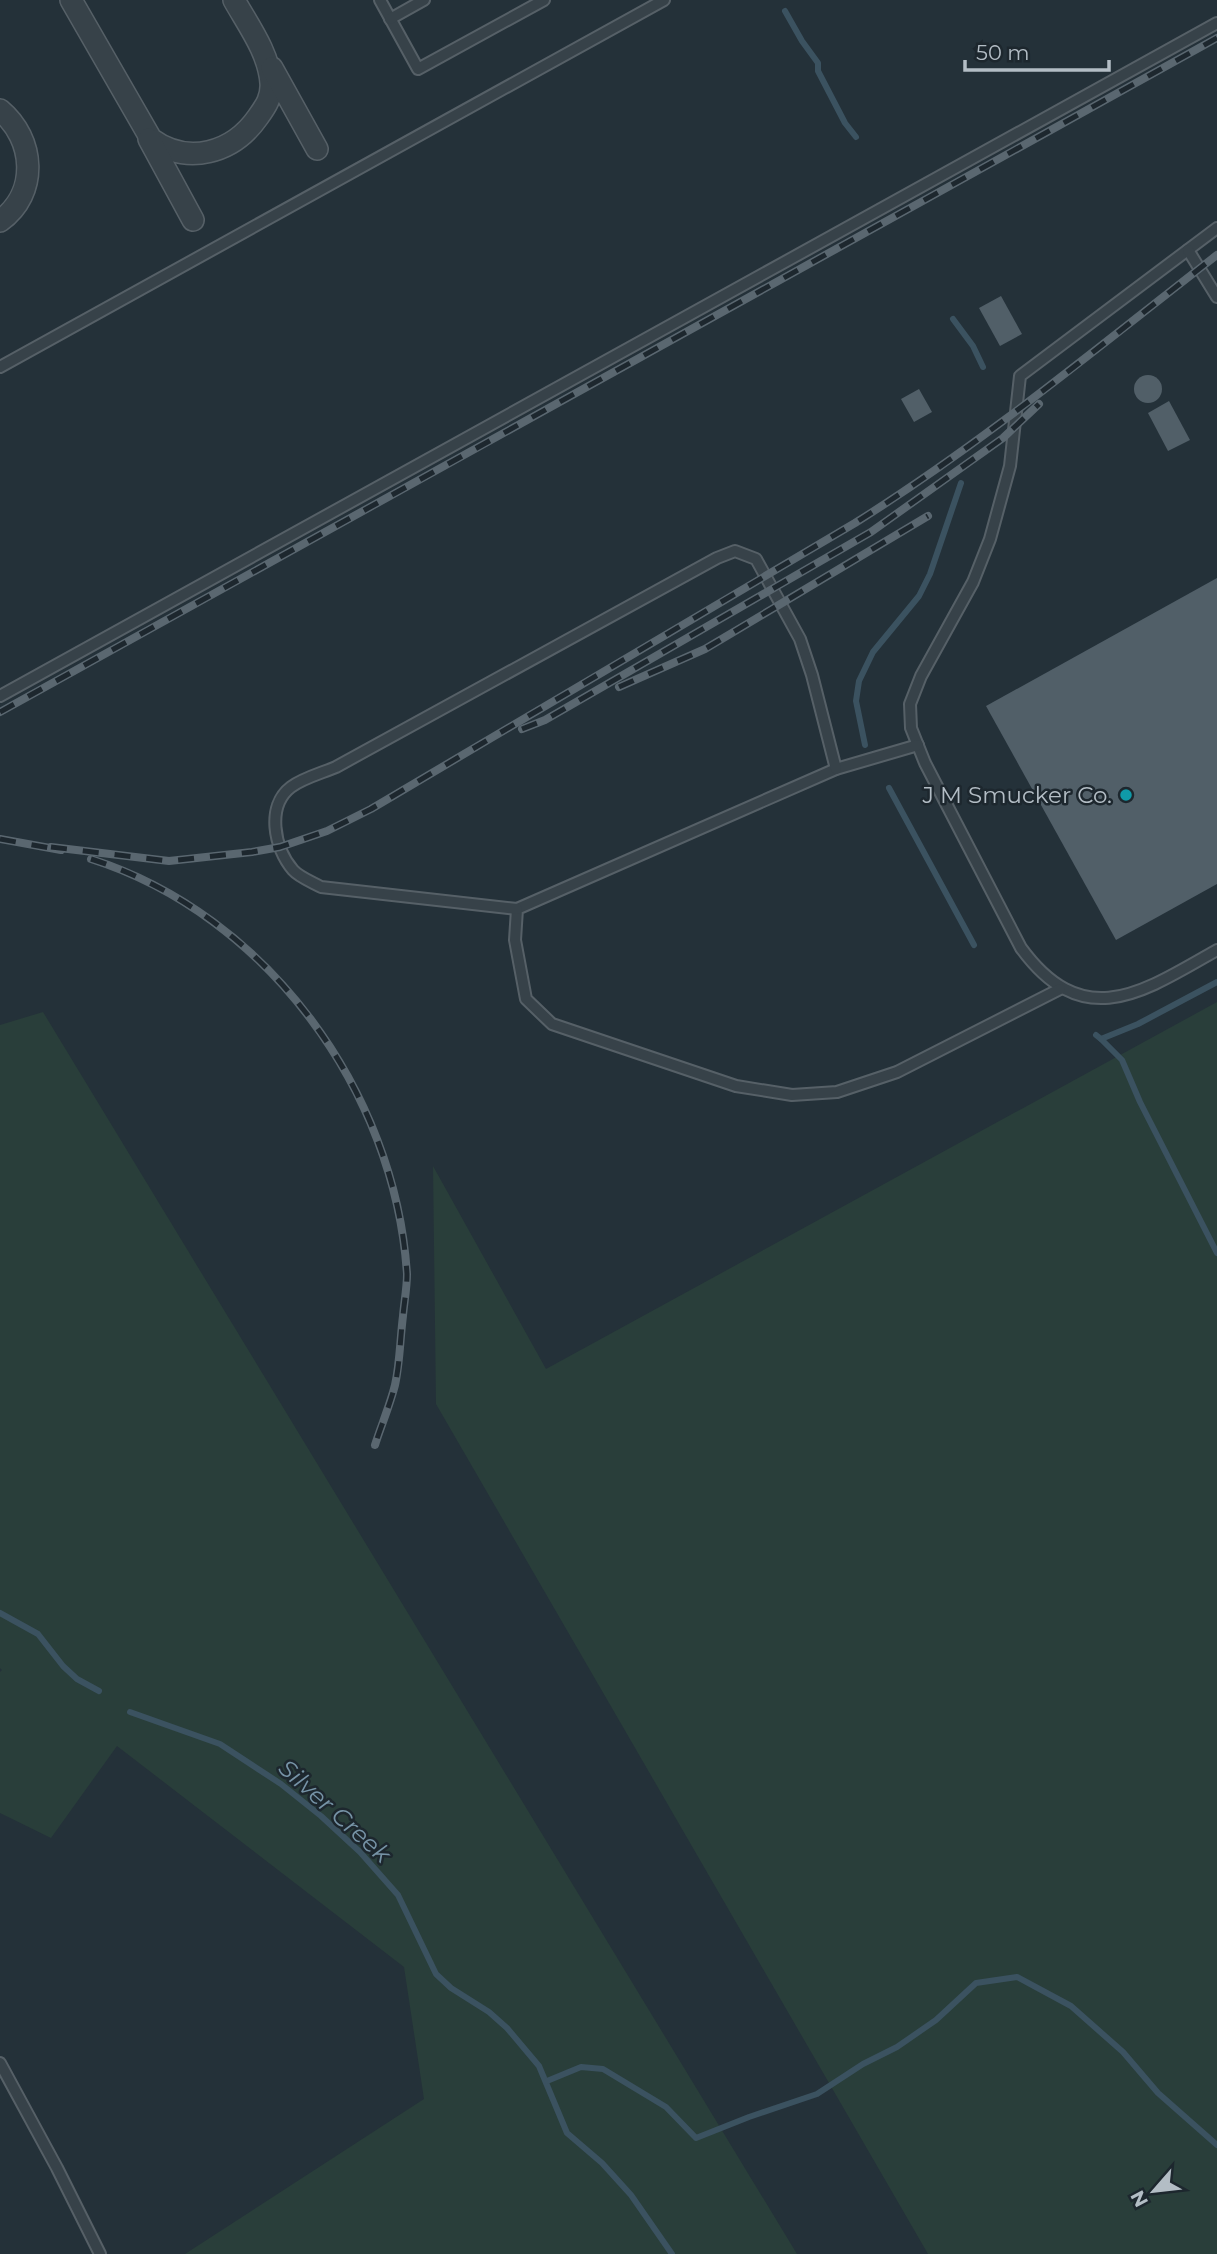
<svg xmlns="http://www.w3.org/2000/svg" width="1217" height="2254" font-family="Montserrat,sans-serif">
<style>
.green{fill:#293e3a}
.lines{fill:none;stroke-linecap:round;stroke-linejoin:round}
.stream{stroke:#3b5260;stroke-width:6}
.building{fill:#515f68}
.service-casing{stroke:#566067;stroke-width:14}
.minor-casing{stroke:#566067;stroke-width:24}
.service{stroke:#374249;stroke-width:10}
.minor{stroke:#374249;stroke-width:21}
.rail-casing{stroke:#5a6770;stroke-width:8}
.rail{stroke:#1d272e;stroke-width:5;stroke-dasharray:16;stroke-linecap:butt}
.culture-dot{fill:#0f9aa8;stroke:#1d272e;stroke-width:2.5}
.labels{text-anchor:middle;dominant-baseline:central;stroke-width:5;stroke-linejoin:round;paint-order:stroke}
.poi-label{font-size:23px;fill:#b3bdc5;stroke:#1d272e;text-anchor:end}
.water-label{font-size:24px;font-style:italic;fill:#7693a6;stroke:#1d272e}
</style>
<rect width="100%" height="100%" fill="#243139"/>
<g class="green">
<polygon points="1217,1002 1217,2254 928,2254 436,1404 433,1166 546,1369"/>
<polygon points="43,1012 797,2254 185,2254 424,2099 404,1967 117,1746 51,1838 0,1813 0,1672 2,1670 0,1668 0,1025"/>
</g>
<g class="lines">
<g class="stream">
<polyline points="785,11 802,41 818,63 818,71 845,123 856,137"/>
<polyline points="953,319 973,346 983,367"/>
<polyline points="865,745 856,701 859,681 873,652 919,596 930,574 961,483"/>
<polyline points="889,788 974,945"/>
<polyline points="1096,1035 1101,1039 1138,1024 1217,982"/>
<polyline points="1101,1039 1122,1060 1140,1102 1217,1253"/>
<polyline points="0,1613 38,1634 63,1666 77,1679 99,1691"/>
<polyline points="130,1712 220,1744 281,1784 321,1816 360,1852 398,1895 436,1974 451,1988 489,2012 507,2028 539,2066 567,2133 602,2163 631,2195 672,2254"/>
<polyline points="547,2081 581,2067 603,2069 666,2107 696,2138 749,2117 817,2094 863,2064 897,2047 936,2020 976,1983 1017,1977 1071,2006 1123,2052 1158,2093 1217,2145"/>
</g>
</g>
<g class="building">
<polygon points="1001,296 1022,334 1000,346 979,308"/>
<circle cx="1148" cy="389" r="14"/>
<polygon points="919,389 932,412 914,422 901,399"/>
<polygon points="1169,401 1190,440 1168,451 1148,413"/>
<polygon points="1217,578 1217,884 1116,940 986,706"/>
</g>
<g class="lines">
<g class="service-casing">
<g id="service">
<polyline points="380,0 418,69 544,0"/>
<polyline points="390,19 424,0"/>
<path d="M1217,228L1020,376L1010,466L990,539L973,582L921,676L910,704L911,728L925,763L1021,948C1084,1034 1143,992 1217,950"/>
<polyline points="1188,250 1217,297"/>
<polyline points="0,367 664,0"/>
<polyline points="0,696 1217,23"/>
<polyline points="918,745 836,769 517,909 515,940 526,999 552,1024 736,1086 792,1095 837,1092 897,1072 1060,989"/>
<path d="M517,909L321,887C312,882 299,877 293,870C274,848 266,806 291,787C303,778 322,773 336,767L717,558L735,551L756,559L800,639L812,675L836,769"/>
<polyline points="0,2063 57,2168 100,2254"/>
</g>
</g>
<g class="minor-casing">
<g id="minor">
<path d="M71,0L151,139C188,166 233,153 258,117C266,106 272,97 271,83C269,53 248,25 234,0"/>
<polyline points="272,68 317,149"/>
<path d="M0,110C35,139 39,193 0,221"/>
<polyline points="149,139 193,220"/>
</g>
</g>
<use href="#service" class="service"/>
<use href="#minor" class="minor"/>
<g class="rail-casing">
<g id="rail">
<polyline points="619,687 705,649 928,516"/>
<polyline points="0,712 1217,38"/>
<polyline points="522,729 545,720 871,532 1003,438 1039,404"/>
<polyline points="0,839 61,850"/>
<path d="M51,847L169,861L252,852L280,847L327,831L371,809L855,523C983,443 1098,347 1217,255"/>
<path d="M91,859C267,915 395,1091 407,1274C407,1288 404,1303 403,1316C400,1339 400,1363 395,1385C390,1405 381,1426 375,1445"/>
</g>
</g>
<use href="#rail" class="rail"/>
</g>
<circle class="culture-dot" cx="1126" cy="795" r="7"/>
<g class="labels">
<g class="poi-label">
<text x="1112" y="795">J M Smucker Co.</text>
</g>
<g class="water-label">
<text transform="translate(335 1811) rotate(42)">Silver Creek</text>
</g>
</g>
<g transform="translate(1154 2191) rotate(242)" stroke="#1d272e" stroke-width="5" paint-order="stroke">
<path d="M0-5L12 26L0 18L-12 26Z" fill="#b3bdc5"/>
<text y="-10" font-size="19" font-weight="bold" text-anchor="middle" fill="#b3bdc5">N</text>
</g>
<path d="M965 60v10h144v-10" fill="none" stroke="#b3bdc5" stroke-width="3.5"/>
<text x="976" y="60" font-size="21" fill="#b3bdc5" stroke="#1d272e" stroke-width="5" paint-order="stroke">50 m</text>
</svg>
